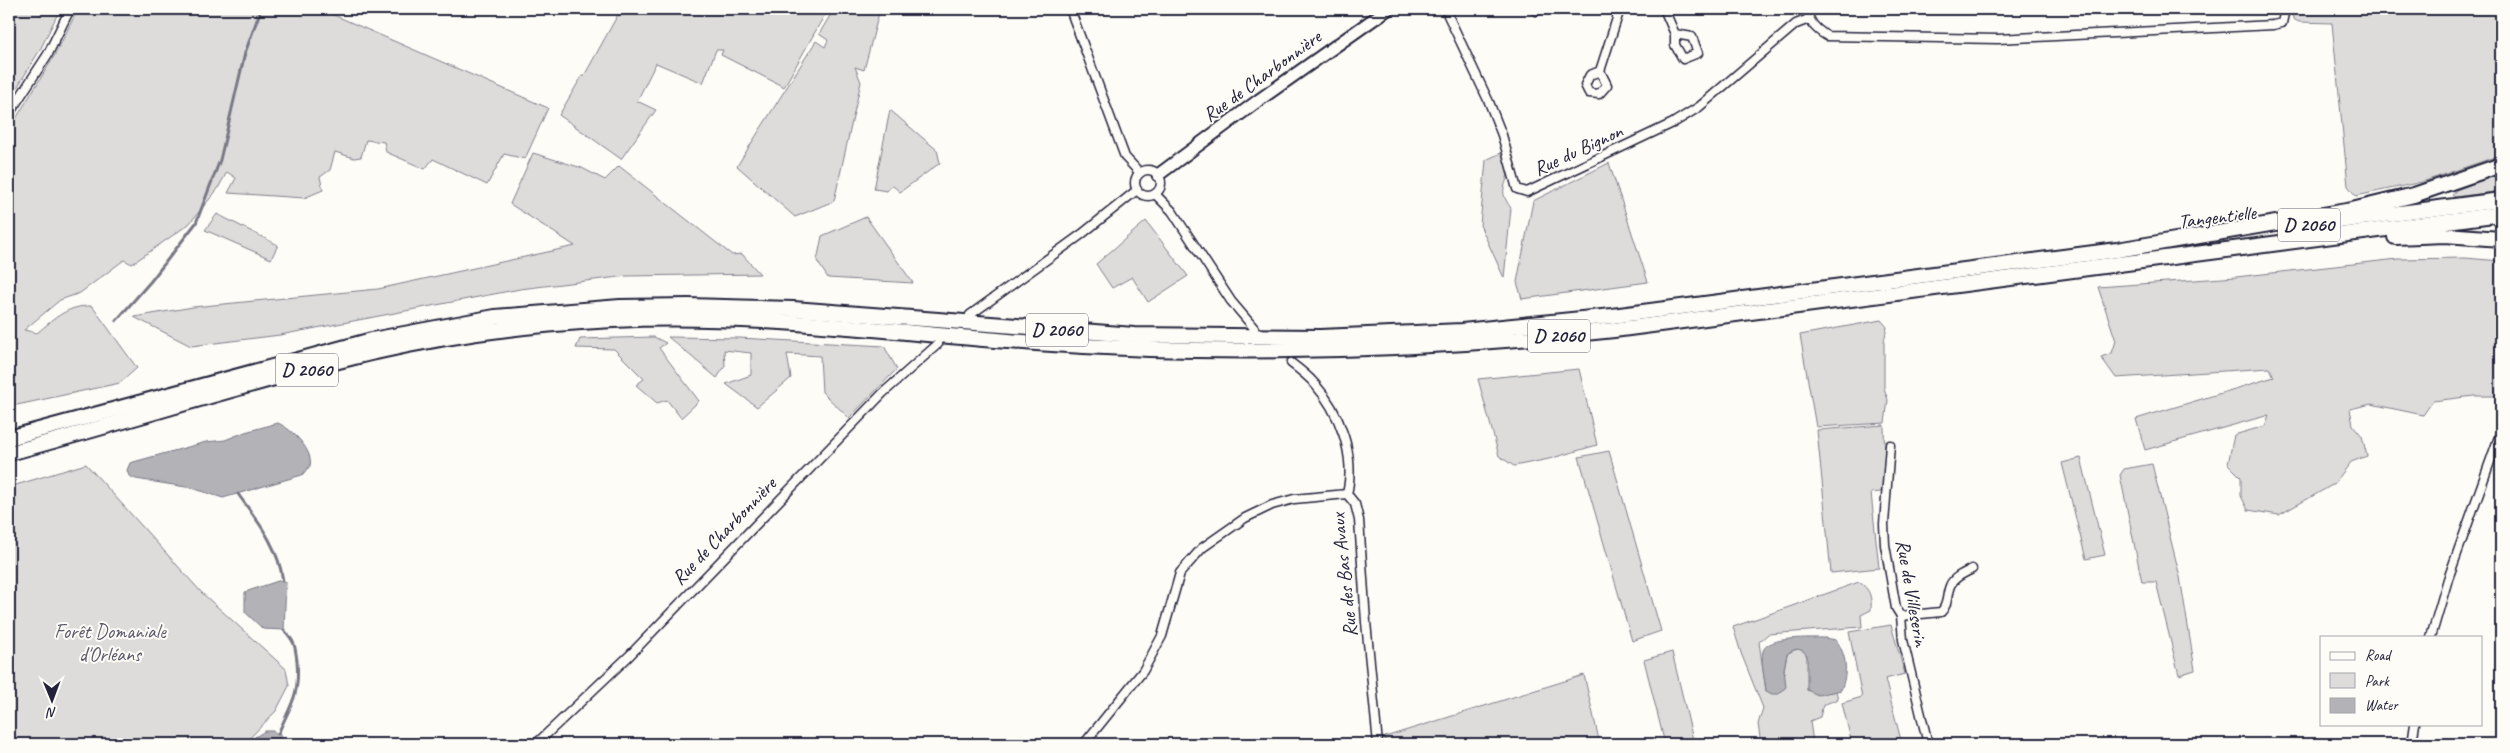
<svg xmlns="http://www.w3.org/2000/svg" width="2510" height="753" font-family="Caveat,sans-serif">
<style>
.green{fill:#dddcdb;stroke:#807f8b}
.water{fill:#b2b2b7;stroke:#787885}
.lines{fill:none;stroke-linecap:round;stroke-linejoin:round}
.stream{stroke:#787885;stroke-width:3}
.street-casing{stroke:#22223b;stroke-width:11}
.secondary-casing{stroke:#22223b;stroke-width:15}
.highway-casing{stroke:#22223b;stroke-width:18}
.street{stroke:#fdfcf7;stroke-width:8}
.secondary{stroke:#fdfcf7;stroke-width:11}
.highway{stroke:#fdfcf7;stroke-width:14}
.labels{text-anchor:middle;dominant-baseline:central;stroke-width:4;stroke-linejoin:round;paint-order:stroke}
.shield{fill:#fdfcf7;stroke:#646373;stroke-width:1}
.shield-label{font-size:19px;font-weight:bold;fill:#22223b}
.street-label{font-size:20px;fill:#22223b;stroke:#fdfcf7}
.park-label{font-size:20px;fill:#5a5a6b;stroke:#fdfcf7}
</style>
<rect width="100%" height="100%" fill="#fdfcf7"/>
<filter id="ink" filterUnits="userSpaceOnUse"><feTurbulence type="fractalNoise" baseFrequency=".02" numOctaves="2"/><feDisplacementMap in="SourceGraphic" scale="10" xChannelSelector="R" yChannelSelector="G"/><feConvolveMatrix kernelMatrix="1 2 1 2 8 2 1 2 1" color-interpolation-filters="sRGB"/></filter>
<g filter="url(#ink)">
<g class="green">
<polygon points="9,9 60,9 41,48 9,101"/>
<path d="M78,9H320L548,108L525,159L504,154L487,185L433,159L425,169L386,152L384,142L366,140L361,157L354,158L335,152L330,170L320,177L323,190L304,198L228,193L236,178L227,172L217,190L189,224L132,264L124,260L80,293L60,300L24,330L37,333C55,318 68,305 92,306L137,368L120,383L17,405L9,401V130L56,53Z"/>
<polygon points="621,9 828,9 784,87 721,55 723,50 716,50 703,83 656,63 637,101 656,110 621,159 559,115 582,76 584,76"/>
<polygon points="834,9 880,9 864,70 855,67 861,82 834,201 795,217 737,166 816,41 825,47 828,40 819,34"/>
<polygon points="2292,9 2501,9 2501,155 2422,182 2356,196 2348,186 2332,23 2299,22 2293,19"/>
<polygon points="890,110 937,150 940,163 900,192 892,185 887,191 874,189"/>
<polygon points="533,153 582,168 605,180 619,166 732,255 742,254 760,274 627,276 520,289 280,335 191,346 134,317 193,307 378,289 575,246 510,204"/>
<path d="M1501,153C1503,157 1507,164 1508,168C1509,186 1496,188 1511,208L1504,278L1480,225L1486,160Z"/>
<polygon points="1609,163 1648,282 1522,299 1517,282 1533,201"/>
<polygon points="2501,173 2501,191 2455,197 2452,195 2456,190"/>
<polygon points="217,214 278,245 271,259 205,230"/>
<polygon points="866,217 913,283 828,278 817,261 822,236"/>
<polygon points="1146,221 1188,276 1148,302 1132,277 1112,288 1096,264"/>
<polygon points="2465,258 2501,261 2501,390 2495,396 2474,396 2433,401 2423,415 2371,404 2350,409 2353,425 2362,436 2367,456 2351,462 2334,484 2279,515 2248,510 2241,496 2241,477 2228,464 2234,435 2265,426 2269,415 2145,450 2136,419 2274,377 2270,368 2116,378 2101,357 2112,353 2116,341 2098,287 2236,277 2398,259"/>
<polygon points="1881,320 1887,327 1884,342 1884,388 1888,400 1885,423 1816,427 1800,335"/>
<polygon points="654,337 666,343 659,348 699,401 681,418 667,400 657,403 636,385 644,379 614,349 576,348 580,339"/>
<polygon points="668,337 739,338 884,346 897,369 849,418 822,392 820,356 787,354 791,378 757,407 726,384 751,375 751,353 724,350 725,366 717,378"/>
<polygon points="1579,369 1597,445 1549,459 1514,466 1499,456 1478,379"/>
<polygon points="1884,425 1885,471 1881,492 1871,493 1879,568 1831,573 1817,430"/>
<polygon points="1609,451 1661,631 1632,641 1579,457"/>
<polygon points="2081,458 2105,555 2086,559 2062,463"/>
<polygon points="86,464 202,593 286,669 289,686 276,711 244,744 9,744 9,487"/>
<polygon points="2152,464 2180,577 2195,670 2179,675 2156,582 2142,582 2120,475 2124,469"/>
<path d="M1859,582C1870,589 1872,597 1871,610L1861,615L1862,627L1768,634L1759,642L1766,691L1785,687L1784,669L1787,654C1814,636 1808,675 1807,690L1818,694L1836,691L1838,699L1823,705L1820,717L1810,721L1813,743L1761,744L1758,724L1763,708L1741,653L1733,627Z"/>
<polygon points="1891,625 1905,674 1885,679 1902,744 1852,744 1842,703 1862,697 1849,632"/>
<polygon points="1672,652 1694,744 1665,744 1644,660"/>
<polygon points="1584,675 1600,744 1385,744 1385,737"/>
</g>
<g class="water">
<path d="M278,423C292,429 314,451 310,466L302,475L223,498L192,488L136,479L129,476L127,470L130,463L137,461L206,442L225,440L245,432Z"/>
<polygon points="281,580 286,582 284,630 263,629 245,612 245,592"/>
<path d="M1825,638L1836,640C1847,655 1848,673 1841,690L1818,695L1807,690V655C1800,647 1795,648 1787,654L1784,669L1786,687L1779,694H1772L1766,691C1765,679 1760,663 1763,651C1767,636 1812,638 1825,638Z"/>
<polygon points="265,731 273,731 282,736 276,744 251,744 255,737"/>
</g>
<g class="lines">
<g class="stream">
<polyline points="116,321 151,281 196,223 220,160 245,53 261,9"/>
<path d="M238,494C258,522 278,545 283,581"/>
<path d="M278,734C291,704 300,695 297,661C295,645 295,642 284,630"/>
</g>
<g class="street-casing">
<g id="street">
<polyline points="1070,9 1125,157 1140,173"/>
<polyline points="1445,9 1489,102 1502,135 1517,189 1527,192 1673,123 1699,107 1796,24 1809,19"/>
<polyline points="1535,9 1536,11"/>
<polyline points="1664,9 1675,34 1675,45 1683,59 1698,53 1692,37 1675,34"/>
<path d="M1807,9C1809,22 1815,29 1827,36L1998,39L2273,25L2282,23L2285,9"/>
<polyline points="1600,71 1590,75 1585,85 1589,93 1599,94 1607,85 1600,71 1620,9"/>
<polyline points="9,114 48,54 70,9"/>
<circle cx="1148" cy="183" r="13"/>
<polyline points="1155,194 1172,211 1231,301 1254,328"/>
<polyline points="970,315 1082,234 1137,190"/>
<path d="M1291,363C1299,369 1308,376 1314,383C1340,412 1356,456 1347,494"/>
<polyline points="1890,445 1884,524 1885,545 1896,608 1901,616 1903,640 1928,744"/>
<polyline points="1347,494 1355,504 1359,520 1366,622 1378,744"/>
<path d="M1901,616L1941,612C1949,604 1946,595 1950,586C1953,577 1965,573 1972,569"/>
<polyline points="2431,637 2448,579 2501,431"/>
<polyline points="536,744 629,656 883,393 938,344"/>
<polyline points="1084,744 1143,671 1162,636 1180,573 1202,548 1245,518 1272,505 1294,499 1347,494"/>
<polyline points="2412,744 2415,724"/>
</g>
</g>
<g class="secondary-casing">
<polyline id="secondary" points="1158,175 1259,100 1388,9"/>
</g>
<g class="highway-casing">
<g id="highway">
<polyline points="2338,221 2501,200"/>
<polyline points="2395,237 2445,235 2501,239"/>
<polyline points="9,438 372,340 495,317 620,307 688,306 793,309 1134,335 1320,337 1462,331 1612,316 2117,250 2352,210 2414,195 2501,165"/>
<path d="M9,453C130,421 249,382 371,353C449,335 532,324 613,320C754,313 895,333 1036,343C1230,357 1421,351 1614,330L2501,214"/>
</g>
</g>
<use href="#street" class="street"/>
<use href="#secondary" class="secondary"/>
<use href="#highway" class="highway"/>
</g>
</g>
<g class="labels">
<g class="shield">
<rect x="2278" y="208.5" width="62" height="33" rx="4"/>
<rect x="1026" y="313.5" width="62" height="33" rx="4"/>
<rect x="1528" y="319.5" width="62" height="33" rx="4"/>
<rect x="276" y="353.5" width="62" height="33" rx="4"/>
</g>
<g class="shield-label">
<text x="2309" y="225">D 2060</text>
<text x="1057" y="330">D 2060</text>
<text x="1559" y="336">D 2060</text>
<text x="307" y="370">D 2060</text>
</g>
<g class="street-label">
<text transform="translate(1262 76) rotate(-36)">Rue de Charbonnière</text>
<text transform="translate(1578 150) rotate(-25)">Rue du Bignon</text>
<text transform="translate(2217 217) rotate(-7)">Tangentielle</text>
<text transform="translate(724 531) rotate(-46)">Rue de Charbonnière</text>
<text transform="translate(1344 575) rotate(-96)">Rue des Bas Avaux</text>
<text transform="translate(1912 593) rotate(80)">Rue de Villeserin</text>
</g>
<g class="park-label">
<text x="110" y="631">Forêt Domaniale<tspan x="110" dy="23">d'Orléans</tspan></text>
</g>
</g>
<rect width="2510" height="753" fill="none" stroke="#fdfcf7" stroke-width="30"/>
<rect x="15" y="15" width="2480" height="723" fill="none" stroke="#22223b" stroke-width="2" filter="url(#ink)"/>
<rect x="2320" y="636" width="162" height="90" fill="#fdfcf7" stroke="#a5a5ac"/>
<rect x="2330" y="652" width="25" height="8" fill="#fdfcf7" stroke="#a5a5ac"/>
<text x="2365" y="660" font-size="15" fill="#22223b">Road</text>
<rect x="2330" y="673" width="25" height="15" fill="#dddcdb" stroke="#a5a5ac"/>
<text x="2365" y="686" font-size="15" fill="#22223b">Park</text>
<rect x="2330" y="698" width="25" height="15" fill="#b2b2b7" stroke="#a5a5ac"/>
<text x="2365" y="710" font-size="15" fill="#22223b">Water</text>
<g transform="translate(52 700) rotate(179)" stroke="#fdfcf7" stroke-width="4" paint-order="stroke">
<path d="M0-4L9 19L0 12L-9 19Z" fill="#22223b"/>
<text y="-8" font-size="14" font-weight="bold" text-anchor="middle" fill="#22223b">N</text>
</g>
</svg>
